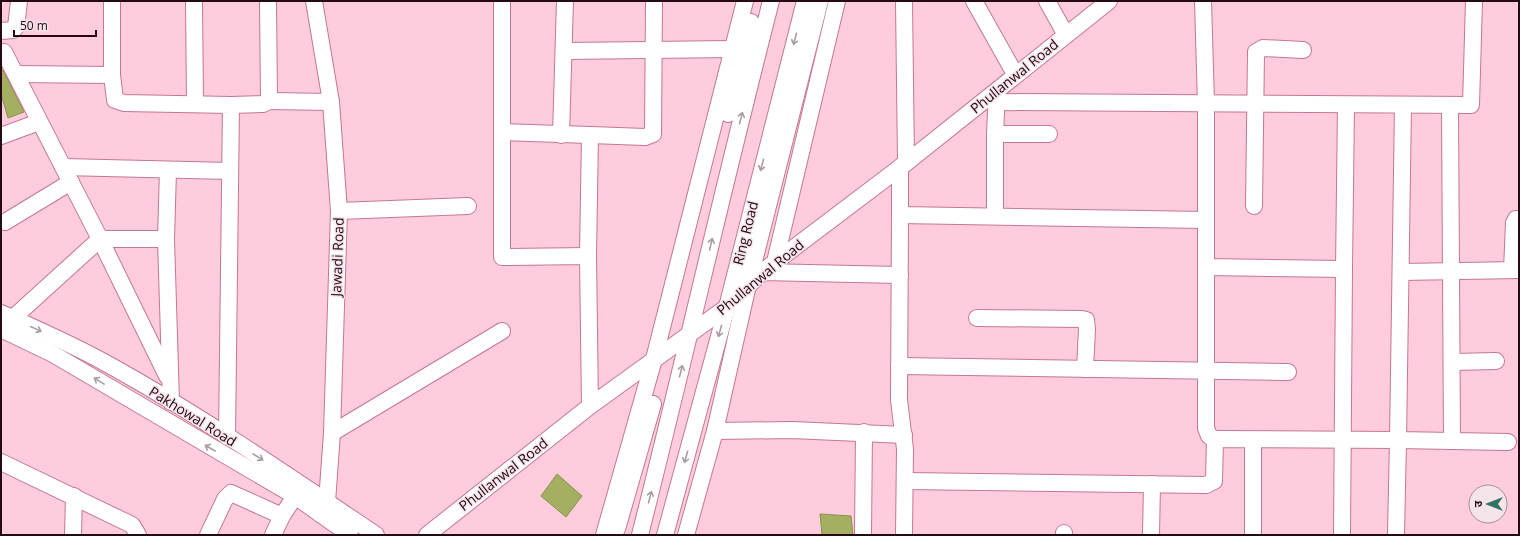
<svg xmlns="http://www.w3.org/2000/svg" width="1520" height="536" font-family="'Open Sans','Noto Sans Devanagari',sans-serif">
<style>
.building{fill:#a4af62;stroke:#889246}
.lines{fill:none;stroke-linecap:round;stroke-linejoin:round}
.minor-casing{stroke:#c47795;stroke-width:18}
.minor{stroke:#fff;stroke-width:16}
.oneway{stroke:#a89da1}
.labels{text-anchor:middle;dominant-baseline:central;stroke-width:3;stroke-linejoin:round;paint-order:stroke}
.street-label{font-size:14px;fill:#250915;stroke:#f5e4e9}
</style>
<rect width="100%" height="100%" fill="#feccdd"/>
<g class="building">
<polygon points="3,70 24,112 8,118 1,94 1,71"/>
<polygon points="557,474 582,496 566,517 541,496"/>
<polygon points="820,514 851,516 853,535 822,535"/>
</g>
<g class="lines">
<g class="minor-casing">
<g id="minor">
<polyline points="112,1 112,75 115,100 124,103 231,105 227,437"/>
<polyline points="194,1 195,104"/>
<polyline points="314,1 331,102 339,211 332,433 327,502 320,514"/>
<polyline points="502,1 502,257 588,256 590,406"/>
<polyline points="904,1 906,163"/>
<polyline points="974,1 1015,74"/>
<polyline points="1047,1 1066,35"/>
<polyline points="1203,1 1206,104 1206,267 1344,269 1342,535"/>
<polyline points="1,31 13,30 16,27 19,1"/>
<polyline points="565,51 732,49"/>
<polyline points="1,53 4,52 100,239 166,239 171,402"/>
<polyline points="16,74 112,75"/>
<polyline points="269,101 331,102"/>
<polyline points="997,102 1471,105 1474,1"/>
<polyline points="231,105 263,104 269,101 268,1"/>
<polyline points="1403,105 1398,440 1452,441 1450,106"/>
<polyline points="728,114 751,22"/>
<polyline points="502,132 590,135 588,256"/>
<polyline points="995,134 1049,134"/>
<polyline points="561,135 565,1"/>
<polyline points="590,135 645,137 653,134 654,1"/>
<polyline points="1,136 39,122"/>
<polyline points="63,167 230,171"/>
<polyline points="900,167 900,215 1206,220"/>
<polyline points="1254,206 1256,52 1263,48 1303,50"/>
<polyline points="339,211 468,206"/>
<polyline points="900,215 899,400 905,449 904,535"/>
<polyline points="995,216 995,134 997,92"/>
<polyline points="5,222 71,182"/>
<polyline points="166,239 168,170"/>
<polyline points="775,262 837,1"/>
<polyline points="1206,267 1206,428 1209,436 1215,439"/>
<polyline points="1344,269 1346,105"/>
<polyline points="1512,270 1514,223 1516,219 1519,219"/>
<polyline points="1401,272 1519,270"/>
<polyline points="761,274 762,272 900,275"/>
<path d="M1,313C35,328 69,343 102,361C197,413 287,475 376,535"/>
<polyline points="13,318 100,239 167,376"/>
<polyline points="977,318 1082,319 1086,320 1087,329 1085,369"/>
<polyline points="1,329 53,354 295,496 350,535"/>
<polyline points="1452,362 1496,361"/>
<polyline points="899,366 1288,372"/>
<polyline points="715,431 792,430 904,435"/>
<polyline points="332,433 502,331"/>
<polyline points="1253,440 1253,535"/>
<polyline points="1452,441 1508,442"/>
<polyline points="1,462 132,525 138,535"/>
<polyline points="905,481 1206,485 1214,481 1215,439 1398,440 1396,535"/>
<polyline points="617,529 653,404"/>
<polyline points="73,535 74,496"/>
<polyline points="208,535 225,499 231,493 282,516"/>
<polyline points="273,535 282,516 295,496"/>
<polyline points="427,535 590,406 727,307 762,272 906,163 1109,1"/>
<polyline points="604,535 654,359 745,1"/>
<path d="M640,535C685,357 725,179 771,1"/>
<polyline points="665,535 727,307 805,1"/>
<polyline points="686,535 715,431 748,285 820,1"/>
<polyline points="863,535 864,432"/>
<polyline points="1064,535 1064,533"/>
<polyline points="1151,535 1152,484"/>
</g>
</g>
<use href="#minor" class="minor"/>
</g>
<defs><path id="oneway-shaft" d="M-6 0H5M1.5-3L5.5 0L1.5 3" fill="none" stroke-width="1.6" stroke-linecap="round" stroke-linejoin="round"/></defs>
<g class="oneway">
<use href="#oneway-shaft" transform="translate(795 39) rotate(105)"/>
<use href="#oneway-shaft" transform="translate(741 118) rotate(-76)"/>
<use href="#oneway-shaft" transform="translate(762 165) rotate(105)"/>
<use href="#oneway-shaft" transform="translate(711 244) rotate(-77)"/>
<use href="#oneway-shaft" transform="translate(36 329) rotate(25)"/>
<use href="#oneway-shaft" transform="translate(720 331) rotate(105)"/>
<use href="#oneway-shaft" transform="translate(681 371) rotate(-76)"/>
<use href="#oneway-shaft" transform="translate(99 381) rotate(-149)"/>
<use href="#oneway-shaft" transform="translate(210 448) rotate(-150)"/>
<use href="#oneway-shaft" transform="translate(258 457) rotate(32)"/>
<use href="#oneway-shaft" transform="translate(686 457) rotate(106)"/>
<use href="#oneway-shaft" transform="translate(650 497) rotate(-76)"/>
</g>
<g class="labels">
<g class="street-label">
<text transform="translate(1014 76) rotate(-39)">Phullanwal Road</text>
<text transform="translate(745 233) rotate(-76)">Ring Road</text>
<text transform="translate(337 257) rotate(-88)">Jawadi Road</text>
<text transform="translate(760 277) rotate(-40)">Phullanwal Road</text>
<text transform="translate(193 416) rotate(32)">Pakhowal Road</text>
<text transform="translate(503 474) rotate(-38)">Phullanwal Road</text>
</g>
</g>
<rect width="1520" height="536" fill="none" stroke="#250915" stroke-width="4"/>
<g transform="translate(1488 504) rotate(270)"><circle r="19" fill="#f5e4e9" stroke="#a28c94"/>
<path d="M0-3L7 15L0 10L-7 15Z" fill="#317364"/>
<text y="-6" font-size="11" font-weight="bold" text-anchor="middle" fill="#250915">उ</text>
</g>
<path d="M14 30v6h82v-6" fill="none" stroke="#250915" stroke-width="2"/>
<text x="20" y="30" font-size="12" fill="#250915" stroke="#f5e4e9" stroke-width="3" paint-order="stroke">50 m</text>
</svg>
